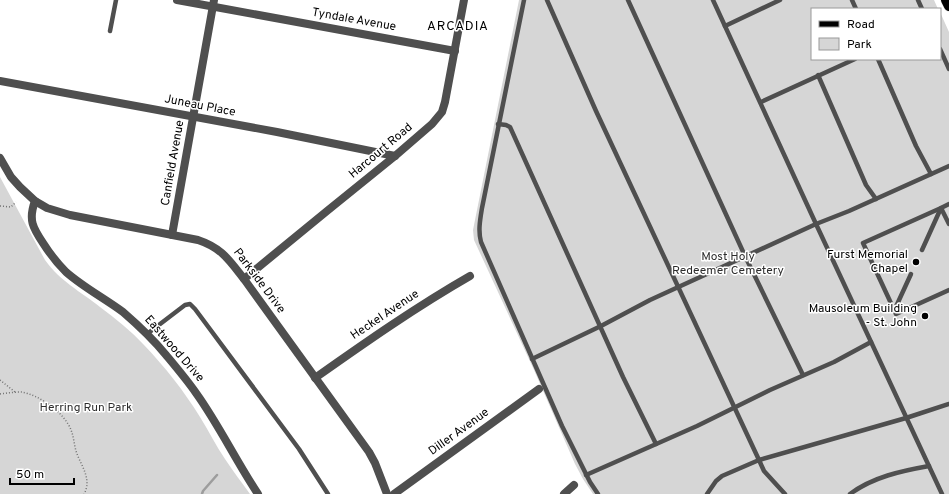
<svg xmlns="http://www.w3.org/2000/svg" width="949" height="494" font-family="Overpass,sans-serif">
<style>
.green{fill:#d6d6d6}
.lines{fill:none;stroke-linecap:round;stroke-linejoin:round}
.stream{stroke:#9d9d9d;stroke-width:2.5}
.primary-casing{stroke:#dbdbdb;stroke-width:11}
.path{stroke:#717171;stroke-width:1.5;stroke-dasharray:1 2;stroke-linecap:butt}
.service{stroke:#4f4f4f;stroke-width:4.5}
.minor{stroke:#4f4f4f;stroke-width:8}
.primary{stroke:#000;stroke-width:10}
.poi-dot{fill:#000;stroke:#fff;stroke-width:1.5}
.labels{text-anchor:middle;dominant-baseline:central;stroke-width:3;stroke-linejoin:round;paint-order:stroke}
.street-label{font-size:12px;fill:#000;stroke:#fff}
.poi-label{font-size:12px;fill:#000;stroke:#fff;text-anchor:end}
.park-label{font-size:12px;fill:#2d2d2d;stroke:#fff}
.neighbourhood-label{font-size:13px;letter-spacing:1px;fill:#000;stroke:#fff}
</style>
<rect width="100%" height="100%" fill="#fff"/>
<g class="green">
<polygon points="519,0 934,0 938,9 812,9 812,59 940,59 940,12 949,32 949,494 593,494 583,479 575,464 534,370 474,240 473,230"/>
<path d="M0,177L45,260C61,282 80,291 100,307C116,319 131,331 144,345C165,367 184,391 200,417C209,431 216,446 225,459C233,471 242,483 250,494H0Z"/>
</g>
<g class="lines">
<polyline class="stream" points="202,494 203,491 217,475"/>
<g class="primary-casing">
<polyline id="primary" points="946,0 949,6"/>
</g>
<g class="path">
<polyline points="0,206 11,207 16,202"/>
<polyline points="0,380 15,392"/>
<path d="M0,394C7,393 14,392 21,392C38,394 65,413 71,430C74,437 74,446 77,454C82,467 92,480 84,494"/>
</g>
<g class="service">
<path d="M524,0L482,208C480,220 478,231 481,242L562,426L590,482L598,494"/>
<polyline points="547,0 596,111 759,460 764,471 785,494"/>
<polyline points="628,0 745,256 803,375"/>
<polyline points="713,0 816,224 942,494"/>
<polyline points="852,0 856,9"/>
<polyline points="918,0 922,9"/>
<polyline points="725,26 780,0"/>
<polyline points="110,31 116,0"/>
<polyline points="940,49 949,69"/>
<polyline points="878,59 916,146 931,174"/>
<polyline points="818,75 866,185 876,199"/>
<polyline points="761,102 855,59"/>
<polyline points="498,124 506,125 510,127 623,377 656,444"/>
<polyline points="949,224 941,208 863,243 896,314 949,290"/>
<polyline points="922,250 941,208 949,204"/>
<polyline points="894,311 911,274"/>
<polyline points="147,334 185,305 190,304 195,309 299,449 328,494"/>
<polyline points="532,359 601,326 650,300 816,224 849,211 949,166"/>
<polyline points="586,475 697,426 770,390 834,362 871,342"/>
<polyline points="707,494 716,481 722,476 759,460 906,418 949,404"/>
<path d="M850,494C873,477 901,471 929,466"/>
</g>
<g class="minor">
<polyline points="177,0 455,51"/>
<polyline points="0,81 277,132 395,156"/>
<path d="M0,158L11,177L20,187L35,201L47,208L70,215L198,240C222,248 229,260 244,279L369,452L375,463L387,494"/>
<path d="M35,201C28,220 33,228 43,243C50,254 57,263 66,272C83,287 104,298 123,312C138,325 153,339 166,355C176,367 187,380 196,393C219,425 236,461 258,494"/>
<polyline points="172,235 214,0"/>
<polyline points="244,279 327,211 395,156 432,124 442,112 445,102 464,0"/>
<path d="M315,378C366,342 416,307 470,276"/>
<polyline points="394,494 539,389"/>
<polyline points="564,494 574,485"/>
</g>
<use href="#primary" class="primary"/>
</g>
<g class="poi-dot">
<circle cx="916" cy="262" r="4"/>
<circle cx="925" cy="316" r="4"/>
</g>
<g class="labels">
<g class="street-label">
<text transform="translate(354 20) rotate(10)">Tyndale Avenue</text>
<text transform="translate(200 106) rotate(11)">Juneau Place</text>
<text transform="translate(381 151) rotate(-40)">Harcourt Road</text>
<text transform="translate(173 163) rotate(-80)">Canfield Avenue</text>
<text transform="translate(259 281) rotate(53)">Parkside Drive</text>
<text transform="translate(385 315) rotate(-34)">Heckel Avenue</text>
<text transform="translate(174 349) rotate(49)">Eastwood Drive</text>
<text transform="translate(459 432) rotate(-36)">Diller Avenue</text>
</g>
<g class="poi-label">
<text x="908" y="255">Furst Memorial<tspan x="908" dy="14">Chapel</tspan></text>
<text x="917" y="309">Mausoleum Building<tspan x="917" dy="14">- St. John</tspan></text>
</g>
<g class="park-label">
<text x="728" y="257">Most Holy<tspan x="728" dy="14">Redeemer Cemetery</tspan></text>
<text x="86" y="408">Herring Run Park</text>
</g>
<g class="neighbourhood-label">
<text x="458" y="27">ARCADIA</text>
</g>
</g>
<rect x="811" y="8" width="130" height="52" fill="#ffffff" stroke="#999999"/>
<rect x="819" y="21" width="20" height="6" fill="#000000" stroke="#999999"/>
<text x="847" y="28" font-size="12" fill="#000000">Road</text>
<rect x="819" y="38" width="20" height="12" fill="#d6d6d6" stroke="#999999"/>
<text x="847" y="48" font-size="12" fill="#000000">Park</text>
<path d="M10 478v6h64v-6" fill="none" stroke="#000000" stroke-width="2"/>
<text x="16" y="478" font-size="12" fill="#000000" stroke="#ffffff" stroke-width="3" paint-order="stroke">50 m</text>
</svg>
